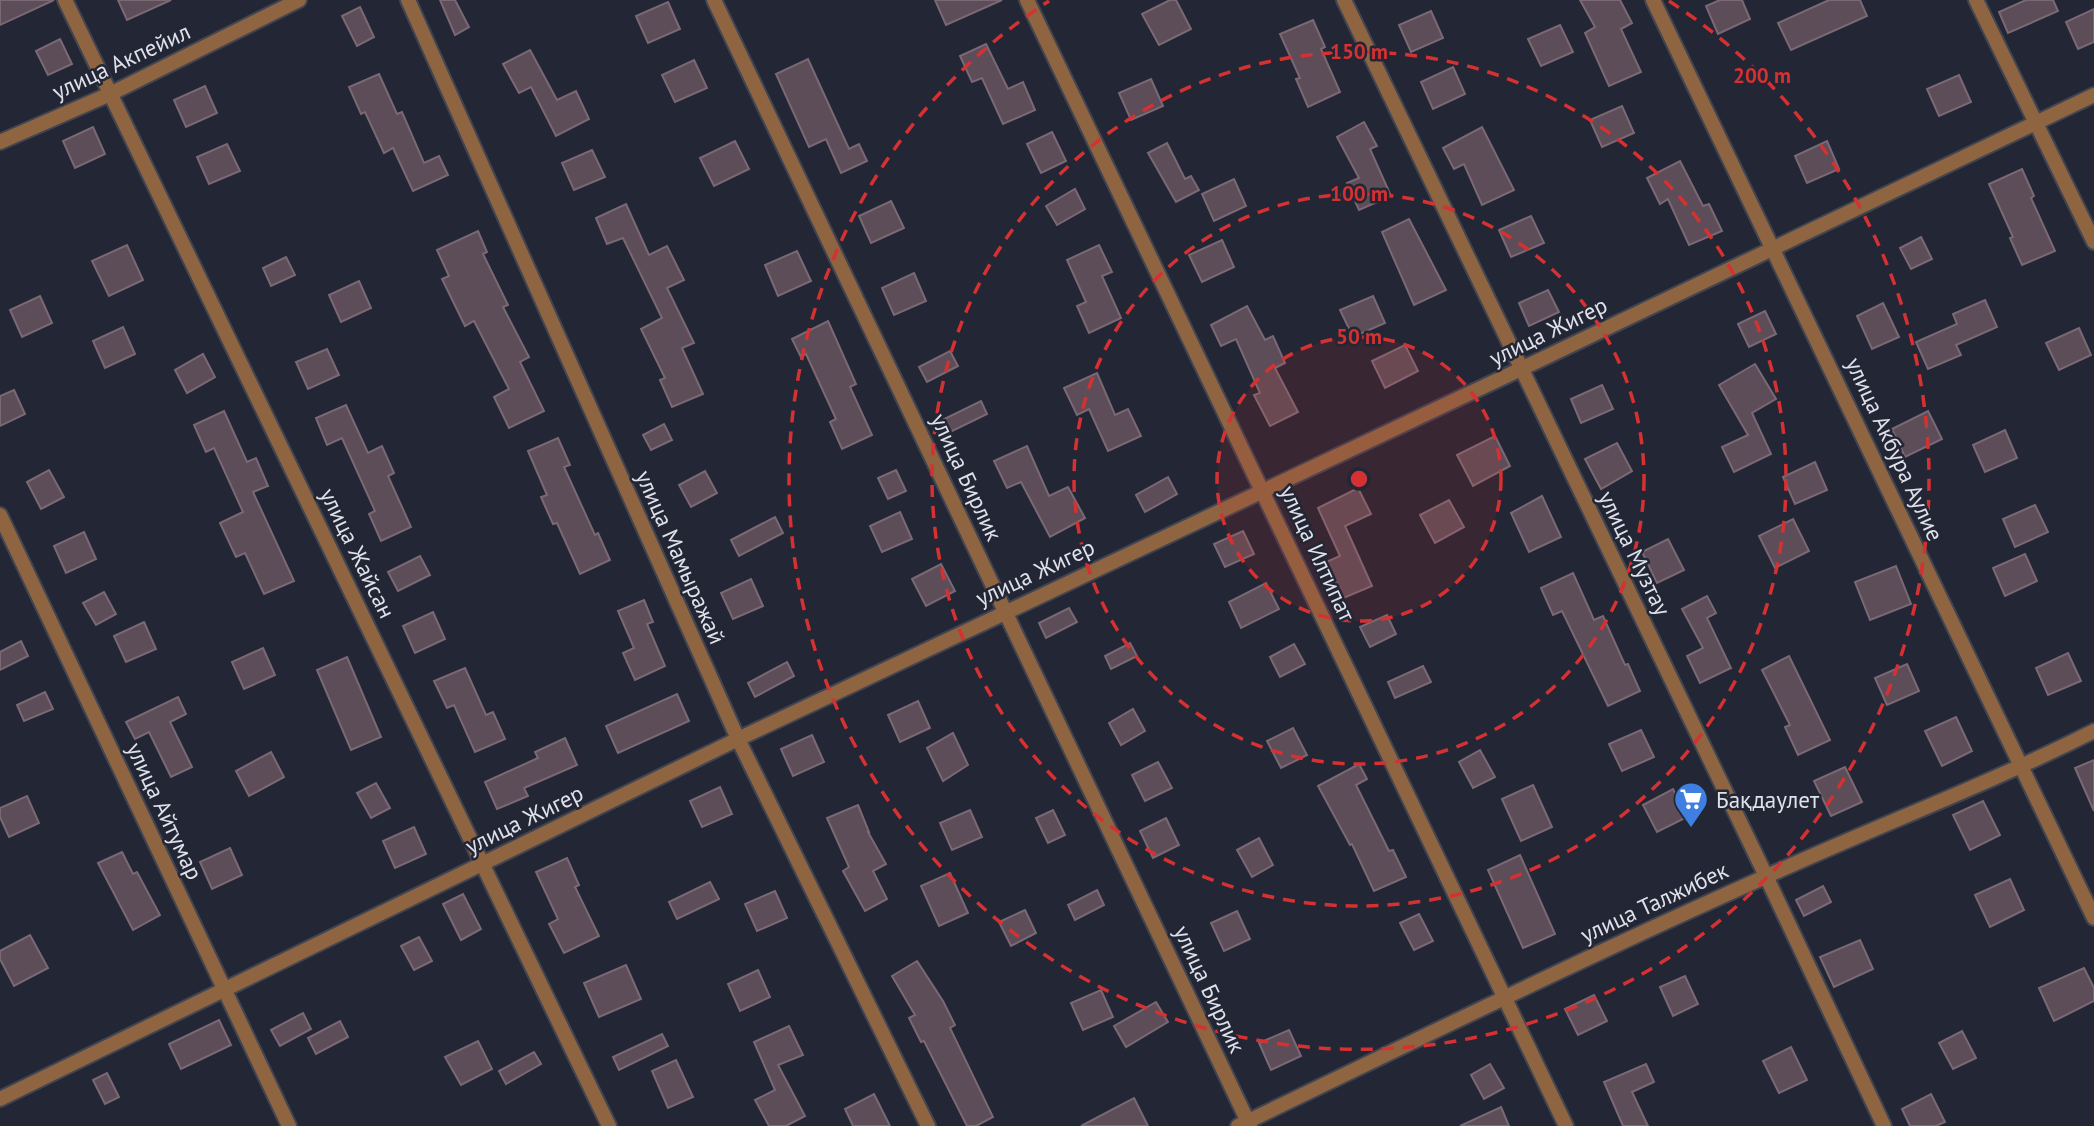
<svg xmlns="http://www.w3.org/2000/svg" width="2094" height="1126" font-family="'PT Sans',sans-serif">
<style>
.building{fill:#5d4d58;stroke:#7a6975;stroke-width:2}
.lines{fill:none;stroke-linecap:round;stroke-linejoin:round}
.street-casing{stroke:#414451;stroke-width:18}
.street{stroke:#8f6441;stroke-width:14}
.ring{fill:none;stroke:#d63132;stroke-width:3.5;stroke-dasharray:12 9}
.labels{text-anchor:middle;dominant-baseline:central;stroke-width:5;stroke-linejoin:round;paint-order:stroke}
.street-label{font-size:23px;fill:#dfe1eb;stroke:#232634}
.poi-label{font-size:23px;fill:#dfe1eb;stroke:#232634;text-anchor:start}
.centre{fill:#d63132;stroke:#232634;stroke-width:3.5}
.ring-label{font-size:21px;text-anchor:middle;font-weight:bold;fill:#d63132;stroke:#232634;stroke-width:5;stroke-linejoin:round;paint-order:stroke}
</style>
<rect width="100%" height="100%" fill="#232634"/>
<g class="building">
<polygon points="0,0 54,0 0,25"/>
<polygon points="118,0 171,0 127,20"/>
<polygon points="440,0 455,0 469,27 455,35"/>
<polygon points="935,0 1002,0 946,25"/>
<polygon points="1170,0 1176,0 1191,29 1159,45 1142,14"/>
<polygon points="1580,0 1620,0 1632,23 1621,29 1641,72 1609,86 1585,33 1595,27"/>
<polygon points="1720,0 1742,0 1750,19 1718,34 1706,6"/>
<polygon points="1829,0 1860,0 1867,16 1791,50 1778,23"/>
<polygon points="2026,0 2053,0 2058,11 2008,33 1999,12"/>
<polygon points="668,2 680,29 648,43 636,16"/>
<polygon points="360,7 374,37 357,46 342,16"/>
<polygon points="2094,9 2094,42 2078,49 2066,22"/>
<polygon points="1431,11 1443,38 1411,52 1399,25"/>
<polygon points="1313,20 1325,47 1321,49 1340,92 1308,107 1296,79 1300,78 1280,34"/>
<polygon points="1560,25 1573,52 1541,66 1528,39"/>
<polygon points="60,39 72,64 48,75 36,51"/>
<polygon points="986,44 1008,89 1023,82 1035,110 1003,124 982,78 972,82 960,56"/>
<polygon points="530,50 557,100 576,91 589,119 556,136 531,87 519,93 503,64"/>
<polygon points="808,59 849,149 859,144 867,161 841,173 826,139 809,147 776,74"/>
<polygon points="694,60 707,88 675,102 662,75"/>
<polygon points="1453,67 1465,94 1433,109 1421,82"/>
<polygon points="379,74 397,114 402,112 424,163 439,156 448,175 413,191 393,148 384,153 365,112 361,114 349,87"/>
<polygon points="1959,75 1971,102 1939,116 1927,89"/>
<polygon points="1151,79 1163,106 1131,120 1119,93"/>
<polygon points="205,86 217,113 186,127 174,100"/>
<polygon points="1622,106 1634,133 1602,147 1590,120"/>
<polygon points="1364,122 1377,146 1370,149 1391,196 1359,210 1347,183 1359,178 1337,137"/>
<polygon points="93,127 105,154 75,168 63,141"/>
<polygon points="1482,127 1514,190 1482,205 1464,164 1454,169 1443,148"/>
<polygon points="1052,132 1066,161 1041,173 1027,144"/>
<polygon points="735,141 749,169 714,186 700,158"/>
<polygon points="1827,141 1839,169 1807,183 1795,156"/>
<polygon points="1167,143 1185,179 1191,176 1199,190 1176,202 1148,153"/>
<polygon points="227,144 240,171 209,184 197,157"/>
<polygon points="592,150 605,177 574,190 562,163"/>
<polygon points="1680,161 1703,206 1709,204 1722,231 1689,245 1668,199 1660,204 1647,178"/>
<polygon points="2022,169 2034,196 2031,198 2055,251 2022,265 2010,238 2013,237 1989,184"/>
<polygon points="1234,179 1246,206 1214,221 1202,194"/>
<polygon points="1075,189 1085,209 1057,225 1046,206"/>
<polygon points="891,201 904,228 871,243 859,216"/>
<polygon points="626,204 649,255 667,246 684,280 667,288 694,343 682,348 703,394 672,407 660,380 665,378 641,329 662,318 623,238 607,244 596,218"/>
<polygon points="1531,216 1544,243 1511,257 1499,230"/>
<polygon points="1409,219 1446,290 1414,305 1382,232"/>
<polygon points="478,231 487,252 483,254 508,305 503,307 529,357 520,362 544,411 509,428 494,397 509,389 474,321 465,326 442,279 449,276 437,250"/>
<polygon points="1921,237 1932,259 1911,269 1900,248"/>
<polygon points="1222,240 1234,267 1202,282 1189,255"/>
<polygon points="127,245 143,280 109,296 92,261"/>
<polygon points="1099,245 1112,272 1102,276 1121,318 1089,333 1077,306 1086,302 1067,260"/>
<polygon points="797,251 811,281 778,296 765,265"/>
<polygon points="286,257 295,275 271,286 263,268"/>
<polygon points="914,273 926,301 894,315 882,288"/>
<polygon points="359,281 371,308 341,322 329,295"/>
<polygon points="1548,290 1559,312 1529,326 1519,303"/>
<polygon points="40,296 52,323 22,337 10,310"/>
<polygon points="1373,296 1385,323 1353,337 1340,310"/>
<polygon points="1985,300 1997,327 1956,345 1961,355 1928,369 1916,342 1957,324 1953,314"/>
<polygon points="1883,303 1899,337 1872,349 1857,316"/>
<polygon points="1247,306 1265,340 1273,336 1285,363 1275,368 1298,412 1270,426 1254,395 1260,393 1236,339 1221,346 1211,325"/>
<polygon points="1765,311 1776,334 1749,347 1738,324"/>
<polygon points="828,321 856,384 850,387 872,435 842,449 830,422 836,419 806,354 801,357 792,339"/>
<polygon points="123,327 135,354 105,368 93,341"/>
<polygon points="2079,328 2091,355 2059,370 2046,343"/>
<polygon points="1405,345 1418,371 1385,388 1372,361"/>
<polygon points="327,349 339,375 308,389 296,362"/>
<polygon points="950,351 958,366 927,382 919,367"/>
<polygon points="203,354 215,377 187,393 175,370"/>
<polygon points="1755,364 1776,399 1752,413 1771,454 1734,472 1722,447 1748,435 1719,385"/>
<polygon points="1097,373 1115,415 1128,409 1141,436 1108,451 1089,409 1077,415 1064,388"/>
<polygon points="1602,385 1613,409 1581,423 1571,399"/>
<polygon points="14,390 25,414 0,426 0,396"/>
<polygon points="981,401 987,414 940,437 934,424"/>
<polygon points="346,405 368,453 382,446 394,473 388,476 411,527 381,541 369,514 375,511 342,438 327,445 316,418"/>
<polygon points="224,411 247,462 256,458 268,486 253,492 294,581 264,594 245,553 236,557 220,523 243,512 214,448 206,452 194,425"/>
<polygon points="1928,411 1942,439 1905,457 1892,429"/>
<polygon points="664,424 672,440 651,450 643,435"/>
<polygon points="2005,430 2017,458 1985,472 1973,445"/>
<polygon points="1495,436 1510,466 1473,486 1457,455"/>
<polygon points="558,438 570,465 564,467 595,535 598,533 610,560 580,574 557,523 553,524 541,497 547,495 528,451"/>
<polygon points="1617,443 1632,471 1601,489 1585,459"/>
<polygon points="1027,446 1049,496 1068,487 1085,518 1050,537 1021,482 1007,488 994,461"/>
<polygon points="1815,462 1827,490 1795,504 1783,477"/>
<polygon points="49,470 64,497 41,509 27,482"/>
<polygon points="896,470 906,491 888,499 878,478"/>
<polygon points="705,471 717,493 691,507 679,485"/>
<polygon points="1168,477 1177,494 1145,512 1136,495"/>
<polygon points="1358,488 1371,514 1345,526 1372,586 1341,599 1324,563 1340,556 1318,508"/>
<polygon points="1542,496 1561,537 1529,552 1511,513"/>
<polygon points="1449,500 1464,527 1435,543 1420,515"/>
<polygon points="2035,505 2048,532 2015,547 2003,519"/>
<polygon points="900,512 912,539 882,552 870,526"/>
<polygon points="775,517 783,533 739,556 731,540"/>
<polygon points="1793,519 1809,551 1775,568 1759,536"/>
<polygon points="1243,531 1254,554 1225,567 1214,544"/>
<polygon points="84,532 96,559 66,573 54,546"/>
<polygon points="1668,539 1684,570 1657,583 1642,552"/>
<polygon points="2025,554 2037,581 2005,596 1993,568"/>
<polygon points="420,556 430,575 398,591 388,572"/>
<polygon points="941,564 955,591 926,606 912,579"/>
<polygon points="1896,566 1911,604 1870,620 1855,582"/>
<polygon points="1573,573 1594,620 1603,616 1625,665 1628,664 1640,691 1608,706 1562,611 1553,615 1541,588"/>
<polygon points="751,579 763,606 733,619 721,593"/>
<polygon points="1266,583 1279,609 1241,628 1229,602"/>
<polygon points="104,592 116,614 96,625 83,603"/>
<polygon points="1707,596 1716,613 1707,618 1731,668 1700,683 1687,656 1703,648 1682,609"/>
<polygon points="644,600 653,622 647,624 665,666 635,680 623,653 634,648 618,611"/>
<polygon points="1069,608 1077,622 1046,638 1039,623"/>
<polygon points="433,612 445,639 415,653 403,626"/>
<polygon points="1387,615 1396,634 1370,647 1360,627"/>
<polygon points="144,622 156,649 126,662 114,636"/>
<polygon points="21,641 28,656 0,670 0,652"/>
<polygon points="1130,643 1137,656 1111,669 1105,656"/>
<polygon points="1294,644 1305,664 1280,677 1270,657"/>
<polygon points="263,648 275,675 244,689 232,662"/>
<polygon points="2068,653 2081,681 2048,695 2036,668"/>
<polygon points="1789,656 1830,740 1798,755 1785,727 1790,725 1762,670"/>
<polygon points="347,657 381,737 351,750 317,670"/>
<polygon points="787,662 794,676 755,697 748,683"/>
<polygon points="1907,664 1919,691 1887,705 1875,678"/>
<polygon points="1423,666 1431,682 1395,698 1388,682"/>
<polygon points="465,668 486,715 493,712 505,739 475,752 454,705 447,708 434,681"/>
<polygon points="45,692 53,709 24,721 17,705"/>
<polygon points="677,694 689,721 618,753 606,726"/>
<polygon points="178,697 186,714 170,722 192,767 171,777 149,732 135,739 126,722"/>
<polygon points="918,701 930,728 900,742 888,715"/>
<polygon points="1133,709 1145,731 1121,745 1109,723"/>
<polygon points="1956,717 1972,751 1942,766 1925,731"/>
<polygon points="1293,728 1307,755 1281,768 1267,741"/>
<polygon points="1641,730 1654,757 1622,771 1609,744"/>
<polygon points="953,733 968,765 943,781 927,748"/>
<polygon points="812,735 824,762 793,776 781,749"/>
<polygon points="565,738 577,765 524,788 528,796 497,809 485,782 538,758 535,752"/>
<polygon points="1480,750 1495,777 1473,788 1459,762"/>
<polygon points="271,752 284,777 249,796 236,771"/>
<polygon points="2094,760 2094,811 2075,768"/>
<polygon points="1158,762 1172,788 1145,801 1132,775"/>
<polygon points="1359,764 1367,779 1356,785 1389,851 1393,850 1406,877 1374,891 1352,844 1350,845 1318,786"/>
<polygon points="1845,767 1862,802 1831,816 1814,781"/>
<polygon points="376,783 390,808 371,818 357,793"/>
<polygon points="1533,785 1552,827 1521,841 1502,799"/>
<polygon points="720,787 732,814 702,827 690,801"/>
<polygon points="1673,789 1687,817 1657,832 1643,805"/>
<polygon points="27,796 39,823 9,837 0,817 0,808"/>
<polygon points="1983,801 2000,835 1970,850 1953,815"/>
<polygon points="858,805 869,832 868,832 886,864 873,871 887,899 865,911 843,871 849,867 827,818"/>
<polygon points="970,810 982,837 952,850 940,823"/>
<polygon points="1053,810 1065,835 1048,843 1036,818"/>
<polygon points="1166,818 1179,845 1153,858 1140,831"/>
<polygon points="414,827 426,854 395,868 383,841"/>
<polygon points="1259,838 1273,865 1252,877 1237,850"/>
<polygon points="230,848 242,875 212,889 200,862"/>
<polygon points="122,852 133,874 137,872 160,915 133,930 98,863"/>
<polygon points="1520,855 1555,934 1523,948 1488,870"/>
<polygon points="567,858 579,885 575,887 599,936 564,953 549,924 558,919 536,872"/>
<polygon points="950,873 968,913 939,926 921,886"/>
<polygon points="2010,879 2024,910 1990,927 1975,895"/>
<polygon points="710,882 719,899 677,919 669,902"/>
<polygon points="1823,886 1831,902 1804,916 1796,900"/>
<polygon points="1097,890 1104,905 1075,920 1068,905"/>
<polygon points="775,891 787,918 757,931 745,904"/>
<polygon points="463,894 481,929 461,940 443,904"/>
<polygon points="1025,910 1036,933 1011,946 999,922"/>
<polygon points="1237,911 1250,939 1224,951 1211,923"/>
<polygon points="1419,914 1433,941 1414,950 1400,923"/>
<polygon points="30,935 48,968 14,986 0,959 0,951"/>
<polygon points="419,937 432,961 414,970 401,946"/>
<polygon points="1860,940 1873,969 1834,987 1820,957"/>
<polygon points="917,961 943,1001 955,1025 950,1028 993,1117 976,1126 967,1126 924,1041 921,1042 909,1018 915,1015 892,976"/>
<polygon points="626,965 641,999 599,1017 584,983"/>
<polygon points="2084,968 2094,988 2094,1001 2054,1021 2039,988"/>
<polygon points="758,970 770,997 740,1011 728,984"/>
<polygon points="1685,976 1698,1004 1673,1016 1660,987"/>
<polygon points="1101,990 1113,1017 1083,1030 1071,1003"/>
<polygon points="1594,995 1607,1021 1578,1035 1565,1009"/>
<polygon points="1156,1002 1168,1022 1126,1047 1114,1026"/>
<polygon points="303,1013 311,1029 280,1046 271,1030"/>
<polygon points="219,1020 231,1045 181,1069 169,1044"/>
<polygon points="340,1021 348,1037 316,1054 308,1038"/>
<polygon points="789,1026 803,1055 778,1065 805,1116 786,1126 769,1126 755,1100 775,1090 754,1042"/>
<polygon points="1289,1030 1301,1056 1271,1070 1259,1043"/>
<polygon points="1962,1031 1976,1058 1953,1069 1939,1043"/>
<polygon points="662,1034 668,1046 619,1070 613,1057"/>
<polygon points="478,1041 492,1069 461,1085 445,1057"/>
<polygon points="1791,1047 1807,1080 1779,1093 1763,1061"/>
<polygon points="534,1052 541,1064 506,1084 499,1071"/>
<polygon points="676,1060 693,1097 668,1108 652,1071"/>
<polygon points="1490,1064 1504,1088 1484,1099 1471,1075"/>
<polygon points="1646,1064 1654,1082 1632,1092 1648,1126 1623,1126 1604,1082"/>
<polygon points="107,1073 119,1097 105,1104 93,1080"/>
<polygon points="874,1094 890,1126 853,1126 845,1109"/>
<polygon points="1931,1094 1945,1122 1936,1126 1910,1126 1902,1109"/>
<polygon points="1134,1098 1148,1126 1081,1126"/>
<polygon points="1501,1107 1509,1126 1460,1126"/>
</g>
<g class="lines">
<g class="street-casing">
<g id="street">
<polyline points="65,0 609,1126"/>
<polyline points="408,0 738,739 928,1126"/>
<polyline points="714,0 1250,1126"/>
<polyline points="1027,0 1566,1126"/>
<polyline points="1344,0 1766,876 1884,1126"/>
<polyline points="1653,0 2094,918"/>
<polyline points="1976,0 2094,242"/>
<polyline points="0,142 110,94 299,0"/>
<polyline points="0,515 289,1126"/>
<polyline points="0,1099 738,739 1521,369 2094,95"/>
<path d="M1238,1126C1413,1042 1587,956 1765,877C1874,827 1987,785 2094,731"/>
</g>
</g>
<use href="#street" class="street"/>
</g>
<circle cx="1359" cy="479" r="142" fill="#d63132" fill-opacity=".12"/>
<g class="ring">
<circle cx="1359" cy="479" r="142"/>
<circle cx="1359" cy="479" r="285"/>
<circle cx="1359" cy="479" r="427"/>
<path d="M1669 1A570 570 0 1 1 1049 1"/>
</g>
<defs>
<g id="supermarket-pin" transform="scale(1.75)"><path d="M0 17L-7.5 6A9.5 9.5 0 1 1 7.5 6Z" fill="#3f7fe0" stroke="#232634"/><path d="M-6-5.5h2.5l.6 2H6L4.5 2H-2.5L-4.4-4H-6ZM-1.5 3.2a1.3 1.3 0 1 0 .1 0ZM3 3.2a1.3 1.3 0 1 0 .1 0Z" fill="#fff"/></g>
</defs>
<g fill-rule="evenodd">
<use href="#supermarket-pin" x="1691" y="799"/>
</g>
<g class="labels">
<g class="street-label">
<text transform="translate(121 61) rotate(-25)">улица Акпейил</text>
<text transform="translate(1548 331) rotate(-26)">улица Жигер</text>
<text transform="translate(1895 449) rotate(65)">улица Акбура Аулие</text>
<text transform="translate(967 477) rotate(65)">улица Бирлик</text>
<text transform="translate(358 553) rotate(64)">улица Жайсан</text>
<text transform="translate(1318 553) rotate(65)">улица Илтипат</text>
<text transform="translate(1635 553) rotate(64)">улица Музтау</text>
<text transform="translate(681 557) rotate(66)">улица Мамыражай</text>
<text transform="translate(1035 572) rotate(-25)">улица Жигер</text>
<text transform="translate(165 811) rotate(65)">улица Айтумар</text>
<text transform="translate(524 819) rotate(-26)">улица Жигер</text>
<text transform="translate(1654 902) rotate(-25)">улица Талжибек</text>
<text transform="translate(1210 989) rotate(65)">улица Бирлик</text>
</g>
<g class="poi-label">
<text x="1716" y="799">Бақдаулет</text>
</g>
</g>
<circle cx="1359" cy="479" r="10" class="centre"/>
<g class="ring-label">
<text x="1359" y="59">150 m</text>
<text x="1762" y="83">200 m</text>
<text x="1359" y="201">100 m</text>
<text x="1359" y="344">50 m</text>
</g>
</svg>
